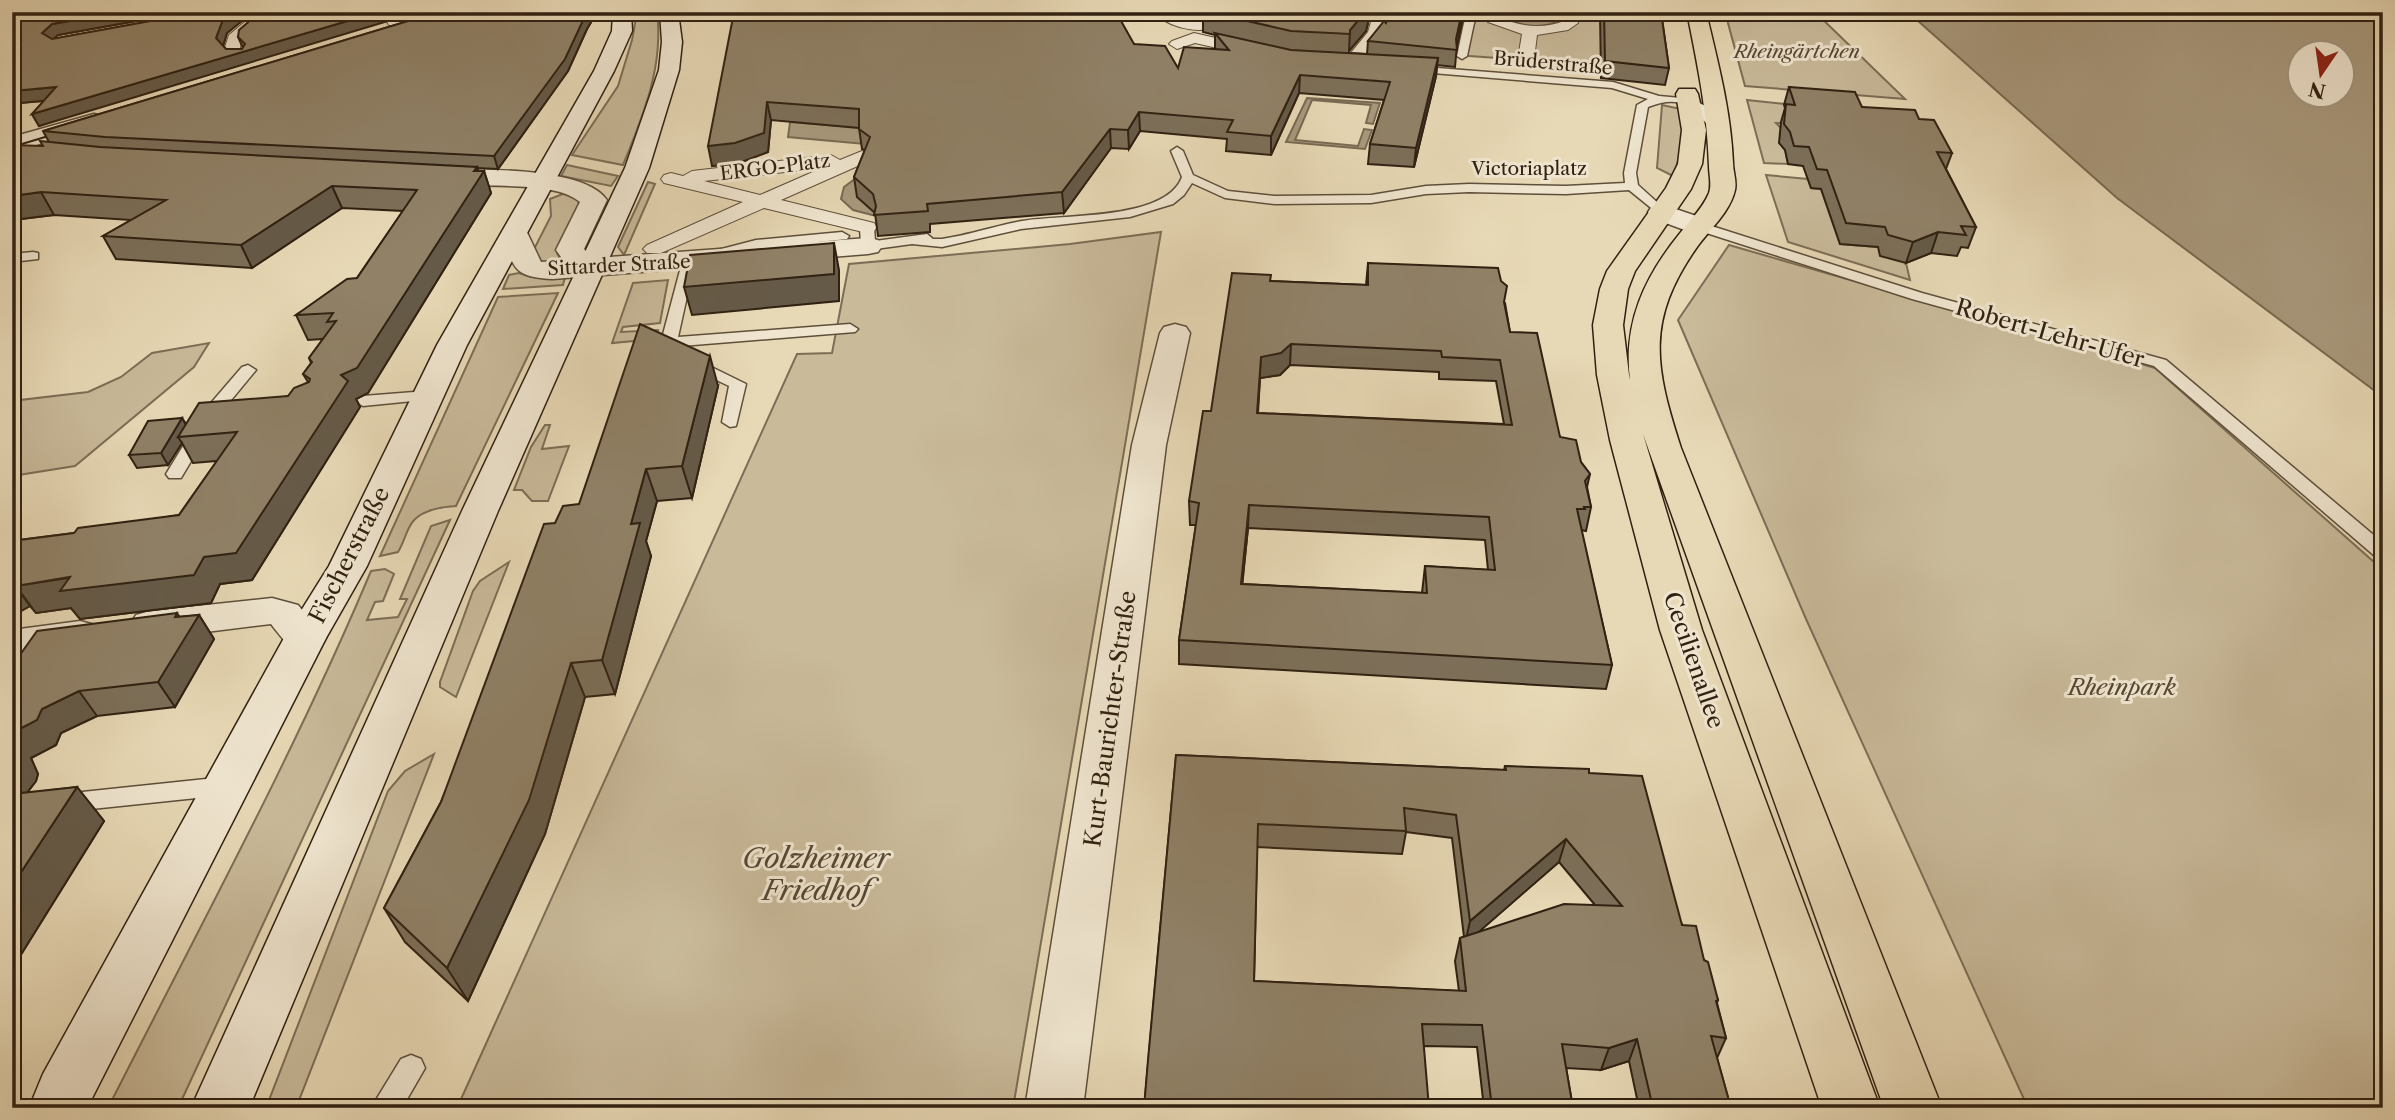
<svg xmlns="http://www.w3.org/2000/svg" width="2395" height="1120" font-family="'Libre Caslon Text',serif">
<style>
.green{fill:#c9ba9a;stroke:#7c6e56;stroke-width:2}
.water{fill:#a99a7e;stroke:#796a53;stroke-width:2;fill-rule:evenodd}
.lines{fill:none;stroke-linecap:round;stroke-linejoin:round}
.service-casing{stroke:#5e4f3b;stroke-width:3}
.pedestrian-casing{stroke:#5e4f3b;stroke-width:2}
.minor-casing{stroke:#5e4f3b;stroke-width:3}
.tertiary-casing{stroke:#5e4f3b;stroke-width:3}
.secondary-casing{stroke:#302112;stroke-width:3}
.primary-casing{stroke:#302112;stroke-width:3}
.service{fill:#f0e6d0;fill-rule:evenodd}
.pedestrian{fill:#f0e6d0;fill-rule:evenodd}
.minor{fill:#f0e6d0;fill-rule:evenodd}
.tertiary{fill:#f0e6d0;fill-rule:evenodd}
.secondary{fill:#f0e6d0;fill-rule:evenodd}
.primary{fill:#e8d9b6;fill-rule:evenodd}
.tram{stroke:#302112;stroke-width:2}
.wall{fill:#7c6f59;stroke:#302112;stroke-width:2;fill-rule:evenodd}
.shaded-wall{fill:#655a48;stroke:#302112;stroke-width:2}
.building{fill:#908167;stroke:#302112;stroke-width:2;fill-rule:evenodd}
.labels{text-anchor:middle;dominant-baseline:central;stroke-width:6;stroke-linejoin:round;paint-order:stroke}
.far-park-label{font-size:19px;font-style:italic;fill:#564734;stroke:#f0e6d0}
.far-street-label{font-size:19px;fill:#302112;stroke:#f0e6d0}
.street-label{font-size:23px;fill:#302112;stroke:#f0e6d0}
.park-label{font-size:23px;font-style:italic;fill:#564734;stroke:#f0e6d0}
.near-park-label{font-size:28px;font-style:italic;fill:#564734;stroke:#f0e6d0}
</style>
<rect width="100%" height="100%" fill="#e8d9b6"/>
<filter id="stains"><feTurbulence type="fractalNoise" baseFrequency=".00286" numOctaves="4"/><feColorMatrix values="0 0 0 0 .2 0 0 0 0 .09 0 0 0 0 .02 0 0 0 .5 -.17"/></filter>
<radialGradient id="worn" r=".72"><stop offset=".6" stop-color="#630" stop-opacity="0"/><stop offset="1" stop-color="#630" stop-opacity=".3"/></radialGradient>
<g class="green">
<path d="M637,12H657C664,66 643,116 623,165L572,155L618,86L632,40Z"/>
<polygon points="1476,12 1614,12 1614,66 1441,54 1449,25 1474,23"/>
<polygon points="1725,12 1815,12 1905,99 1745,86"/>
<polygon points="1747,100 1785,104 1790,123 1776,123 1781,128 1788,164 1764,163"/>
<path d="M1662,105L1681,109C1684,132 1682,153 1673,176L1657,168Z"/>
<polygon points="567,165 618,176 611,186 561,176"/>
<polygon points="1766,175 1808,179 1811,188 1821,189 1840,244 1878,247 1906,263 1910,280 1788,242"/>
<polygon points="648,182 655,184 624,255 618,247"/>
<polygon points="565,193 578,200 579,204 559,248 557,253 562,262 542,266 531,255 551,216 550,199"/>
<polygon points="1161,232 1013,1108 457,1108 797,354 832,353 849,264 1070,244"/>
<polygon points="1729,245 2155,368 2383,570 2383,1108 2028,1108 1806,619 1678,320"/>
<polygon points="519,273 531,277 565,277 563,285 503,289 509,275"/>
<polygon points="668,280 660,323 623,327 621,332 658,330 655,339 612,343 633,283"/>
<path d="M558,293L456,506C440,507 418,510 410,526C405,535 403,544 398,552L380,556L498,297Z"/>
<polygon points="209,343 194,367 75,466 12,476 12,401 88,392 121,377 152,353"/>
<polygon points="545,425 550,425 542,449 569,446 548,501 532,501 522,490 514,490 531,447"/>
<path d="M450,520L178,1108H108C198,930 294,754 371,571L385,569L394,574L383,601L375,602L367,620L398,617L407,599H400L431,526Z"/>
<polygon points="509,562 456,697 440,687 440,682 473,591 480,581"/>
<polygon points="434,754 296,1108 266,1108 388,791 405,771"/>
</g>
<g class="water">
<path d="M1506,12H1549L1559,19C1546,31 1519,26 1505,19L1503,14Z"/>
<path d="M1908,12H2383V397L2117,198ZM2342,52V94H2300V52Z"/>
<polygon points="1307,98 1380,103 1373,124 1366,123 1371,105 1312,100 1295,140 1358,146 1364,129 1372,130 1365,149 1286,142"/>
<polygon points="790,122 876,129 876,145 788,137"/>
<polygon points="860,175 877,210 876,216 853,210 841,199 844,187"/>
</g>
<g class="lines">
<g class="service-casing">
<g id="service">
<polygon points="1119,12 1168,12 1163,15 1092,20 1087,17 1092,14"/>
<polygon points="1470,12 1480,12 1474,23 1467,56 1462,59 1457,56 1464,23"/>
<path d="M1412,66L1613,82L1659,96L1692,99L1707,107L1724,132L1714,134C1696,108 1683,93 1648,107L1636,173L1638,185L1668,212L1661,216L1629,190L1566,194L1469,192L1426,194L1371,203L1275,204L1225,198L1192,183L1184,195L1173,204L1130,217L1021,229L942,247L912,244L868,250L861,246L860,227L867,223L874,227L875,241L927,234L933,239H942C969,235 995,226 1022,221C1061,214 1166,221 1182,177L1171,151L1177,147L1183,151L1193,175L1228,191L1275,196L1371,195L1426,186L1469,184L1566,186L1625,183L1624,173L1637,105L1648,99L1612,88L1408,71L1407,69Z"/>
<polygon points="1699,222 1922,293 2166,360 2383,543 2383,559 2376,557 2154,366 1912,299 1694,229 1694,223"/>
<polygon points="842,232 849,236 847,239 756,248 694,265 678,337 850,324 858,329 855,332 669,347 661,342 683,259 756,240"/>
<polygon points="33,252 38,253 38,259 12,262 12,254"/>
<polygon points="691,357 746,384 736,426 730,427 722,422 729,386 685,365 683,362 685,359"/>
<polygon points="248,365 256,370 218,416 181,478 169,478 166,474 205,410 242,367"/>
<polygon points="427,391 433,393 435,396 433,399 363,406 355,401 363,396"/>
<polygon points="225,777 233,780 237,786 233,792 225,795 44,814 12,823 12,805 44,796"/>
<polygon points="411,1055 421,1059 425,1068 402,1108 371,1108 401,1059"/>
</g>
</g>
<g class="pedestrian-casing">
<g id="pedestrian">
<polygon points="257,12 273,12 241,40 240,49 247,56 245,59 233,59 224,50 229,35"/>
<path d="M1169,12L1189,20L1216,19L1223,23C1208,36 1172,29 1159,16L1161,13Z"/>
<polygon points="1374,12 1388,12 1383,33 1364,57 1352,57 1350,54 1368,32"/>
<path d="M1486,12H1500V17C1519,27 1544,29 1564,21L1557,12H1574L1578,17V23L1568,30L1537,35L1534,59L1526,64L1518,59L1522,34L1488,22Z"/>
<polygon points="394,18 404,23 402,26 389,25 387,22 389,19"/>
<polygon points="1194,33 1259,48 1261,51 1253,56 1195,43 1177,49 1169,44 1172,41"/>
<path d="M862,151L871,157L869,161L781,200L874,223L877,227L874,231L867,233L764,208L661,253H647L643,249L647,245L743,202L664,183L661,179L664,175L671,173L683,176L692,171L831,155L840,160ZM822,168L760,195L704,181Z"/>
</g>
</g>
<g class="minor-casing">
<g id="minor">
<polygon points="94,114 102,116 105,121 102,126 12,152 12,137"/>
<polygon points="1661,204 1708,220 1712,226 1708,232 1699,234 1690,232 1652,218 1648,212 1652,206"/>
<path d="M515,224L524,226L541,262L868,238L878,240L882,246L878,252L868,254L553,279C513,277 513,268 502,232L506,226Z"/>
<polygon points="1175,324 1186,327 1190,333 1166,445 1083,1108 1025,1108 1132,445 1160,333 1164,327"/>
<path d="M272,598L298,605L326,638L320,648C292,656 287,644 271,624L150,639L136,635L130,625L136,615L150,611Z"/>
<polygon points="80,621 95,625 101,635 95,645 12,658 12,630"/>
</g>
</g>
<g class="tertiary-casing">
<path id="tertiary" d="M433,169C473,170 583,165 607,200L584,249L603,269L599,275C579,280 567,266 556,250L580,202C552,177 462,191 424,181L421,176L424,171Z"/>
</g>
<g class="secondary-casing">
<g id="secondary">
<polygon points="613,12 631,12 632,31 614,71 467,345 367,566 326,638 87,1108 29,1108 43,1074 284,638 329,566 437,345 594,71 612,31"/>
<polygon points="660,12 678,12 682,42 679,70 649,168 498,511 249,1108 191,1108 462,511 625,168 659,70 662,42"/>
</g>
</g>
<g class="primary-casing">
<path id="primary" d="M1687,12H1706C1718,63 1731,111 1733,163C1733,172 1737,181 1735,190C1730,212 1710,229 1697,247C1645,321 1655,367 1681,448L1942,1108H1884L1643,434L1702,630L1880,1108H1822L1660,630L1610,440L1597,375L1593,325L1600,289L1607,271L1666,188L1678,164L1682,130L1676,94L1679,89H1695L1698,94L1706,130L1702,164L1691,189L1635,271L1628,289L1623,325L1629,375L1630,380C1623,322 1645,276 1681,232C1690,220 1703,208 1709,193C1712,184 1709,175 1709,166C1707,110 1698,67 1687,12Z"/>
</g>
<use href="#service" class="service"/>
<use href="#pedestrian" class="pedestrian"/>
<use href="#minor" class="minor"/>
<use href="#tertiary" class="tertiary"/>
<use href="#secondary" class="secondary"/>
<use href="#primary" class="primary"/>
<polyline class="tram" points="12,147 65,131"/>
</g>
<g class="wall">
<polygon points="20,12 187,12 58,35 53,39 200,12 253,12 227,33 223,46 226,49 242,49 243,48 238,37 365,12 39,126 32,114 44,101 20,103 18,41 13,32"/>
<polygon points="438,12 597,12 587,29 568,71 498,169 477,168 478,171 484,171 491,193 368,393 356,399 360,407 252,580 220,584 211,603 80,619 71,608 36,613 30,606 12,616 12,541 74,533 179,515 217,461 193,463 182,443 168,465 137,468 129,455 182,418 186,424 288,396 308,382 303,374 311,363 309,358 323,339 308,340 296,315 357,278 403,211 342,208 252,268 116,259 103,236 131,220 54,215 12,220 43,146 49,142 43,131"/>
<polygon points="734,12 1134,44 1178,68 1215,49 1215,35 1203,32 1203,17 1196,17 1196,12 1369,12 1368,23 1366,31 1349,51 1349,53 1367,54 1368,41 1386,23 1389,12 1464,12 1457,45 1455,67 1437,65 1436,76 1414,167 1368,164 1370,144 1384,100 1299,93 1271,155 1226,151 1227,139 1140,131 1129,149 1111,148 1064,213 930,224 930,232 878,236 875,213 857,197 854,177 865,150 862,149 859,128 771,120 768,152 739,163 712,166"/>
<polygon points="1600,12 1661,12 1669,68 1665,85 1601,78"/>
<polygon points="1789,87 1862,107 1919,119 1952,153 1946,169 1976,227 1968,248 1961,247 1957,256 1931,253 1906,263 1880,256 1878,247 1840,244 1821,189 1811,188 1803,166 1788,164 1785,150 1779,143 1781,122 1785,108 1784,105"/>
<path d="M1368,263L1505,303L1510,332L1560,437L1581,462L1590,474L1587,487L1591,507L1586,531L1581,530L1612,665L1606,689L1179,664V640L1196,525H1190L1189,501L1271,281L1366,285ZM1290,365L1439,372V379L1496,381L1504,424L1258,413L1260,378L1280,375ZM1248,528L1485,540L1488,570L1425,566L1422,593L1242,584Z"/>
<polygon points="718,386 692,498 657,501 646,541 651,556 615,694 585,697 545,834 468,1001 405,942 384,908 441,802 555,523 579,504"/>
<polygon points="199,615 214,639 175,707 97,716 61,733 56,745 31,758 38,774 36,781 27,793 77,787 104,821 12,969 12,666 180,617"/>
<path d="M1176,755L1504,770L1505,766L1589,773L1704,960L1718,1000L1717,1003L1726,1038L1717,1058L1731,1108H1639L1629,1061L1601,1070L1566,1068L1573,1108H1484L1477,1047L1424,1046L1144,1108ZM1406,832L1452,838L1464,937L1460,938L1455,961L1459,991L1254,981L1257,847L1402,854ZM1559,862L1595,905L1478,932Z"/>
</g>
<g class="shaded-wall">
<polygon points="121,12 187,12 58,35 48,44 42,33 52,24"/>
<polygon points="235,12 253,12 227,33 222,49 216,38 222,22"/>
<polygon points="378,12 418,12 39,126 32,114"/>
<polygon points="587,12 597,12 587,29 568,71 498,169 494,156"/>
<polygon points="858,12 1057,12 857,33 854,16"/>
<polygon points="1365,12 1369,12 1368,23 1366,31 1349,51 1350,30"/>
<polygon points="1462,12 1464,12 1456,50 1456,39"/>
<polygon points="1438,58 1436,76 1414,167 1416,148"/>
<polygon points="1300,75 1299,93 1271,155 1271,136"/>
<polygon points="56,87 63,99 20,103 13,91"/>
<polygon points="767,102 771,120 768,152 739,163 712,166 708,146"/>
<polygon points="1139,112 1140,131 1129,149 1128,130"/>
<polygon points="1110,129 1111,148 1064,213 1062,192"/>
<polygon points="477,167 480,177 484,171 491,193 368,393 356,399 360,407 252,580 220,584 211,603 80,619 71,608 36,613 16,586 204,557 341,375"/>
<polygon points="332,186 342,208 252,268 241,245"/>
<polygon points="41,192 54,215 12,220 12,196"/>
<polygon points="1938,232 1931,253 1906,263 1913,242"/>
<polygon points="834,243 839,270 839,301 692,315 684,287"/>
<polygon points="12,274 18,283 12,290"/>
<polygon points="1291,344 1290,365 1280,375 1260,378 1256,435 1261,357"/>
<polygon points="710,356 718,386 692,498 682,466"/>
<polygon points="182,418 189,430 178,437 182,443 168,465 161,453"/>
<polygon points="646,469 657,501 646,541 651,556 615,694 602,660 631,524"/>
<polygon points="1249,505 1248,528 1240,608 1241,584"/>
<polygon points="12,582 30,606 12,616"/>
<polygon points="177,613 189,631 199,615 214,639 175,707 158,682 175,617"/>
<polygon points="571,663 585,697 545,834 468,1001 447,968"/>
<polygon points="79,691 97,716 61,733 56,745 31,758 38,774 36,781 22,799 12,802 12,733 42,709"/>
<polygon points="77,787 104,821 12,969 12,886"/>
<polygon points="1566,839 1559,862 1465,944 1470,921"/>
<polygon points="1637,1039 1629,1061 1601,1070 1609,1048"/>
</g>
<g class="building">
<polygon points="20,12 121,12 52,24 42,33 52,39 200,12 235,12 222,22 216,38 226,49 242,49 245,44 238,37 239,30 260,12 365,12 371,14 378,12 32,114 56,87 13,91 12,44 21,40 13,32"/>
<polygon points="438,12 587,12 565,59 494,156 105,137 43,131"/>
<polygon points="734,12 858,12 854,16 862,21 991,12 1116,12 1134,44 1165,46 1178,68 1184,47 1229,50 1215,33 1291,50 1438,58 1416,148 1370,144 1390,82 1300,75 1271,136 1227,132 1233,120 1139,112 1128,130 1110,129 1062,192 927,204 928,211 874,215 876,206 873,194 854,177 870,137 859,129 859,109 767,102 764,133 735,143 708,146"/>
<polygon points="1208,12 1365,12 1350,30 1350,34 1291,31"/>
<polygon points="1389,12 1462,12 1456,39 1457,50 1368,41 1384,21 1386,23"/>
<polygon points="1604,12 1661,12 1669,68 1605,61"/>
<polygon points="1789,87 1855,92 1862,107 1915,110 1919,119 1934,120 1952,153 1937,152 1976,227 1961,226 1966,235 1938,232 1913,242 1888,235 1885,227 1846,223 1827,170 1817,169 1809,147 1794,146 1790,132 1784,124 1786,104 1795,105"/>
<polygon points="40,141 100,147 477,167 474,171 484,171 357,368 341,375 348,381 236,553 204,557 194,575 60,591 70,577 16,586 12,581 12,541 74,533 78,528 179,515 237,432 178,437 199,403 288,396 294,388 309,382 310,379 303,374 312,362 309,358 336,321 327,322 333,313 296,315 347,279 357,278 417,190 332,186 241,245 103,236 166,200 41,192 12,196 12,145 43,146"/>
<polygon points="834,243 834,274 684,287 690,255"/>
<path d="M1368,263L1498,268L1501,281L1507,286L1504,302L1510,332L1537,333L1560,437L1576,440L1581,462L1590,474L1585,481L1591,507H1584L1585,509H1577L1612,665L1179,640L1199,503L1189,501L1203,411H1211L1232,273L1271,275L1270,281L1368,285ZM1291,344L1441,351L1442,357L1500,360L1512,425L1257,413L1261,357L1281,353ZM1249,505L1489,517L1495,570L1425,566L1427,593L1241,584Z"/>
<polygon points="640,324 710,356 682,466 646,469 631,524 640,523 602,660 571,663 529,800 447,968 384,908 441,802 544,524 555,523 563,506 579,504"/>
<polygon points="182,418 161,453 129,455 148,421"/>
<polygon points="177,613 175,617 199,615 158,682 79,691 42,709 37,720 12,733 12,666 37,631"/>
<polygon points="12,736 18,750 16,757 12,762"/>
<path d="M1176,755L1506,770L1505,766L1589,769V773L1642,776L1682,925L1696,926L1704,960L1708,962L1718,1000L1716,1001L1726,1038L1711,1036L1731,1108H1653L1637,1039L1609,1048L1562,1044L1573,1108H1492L1482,1025L1422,1024L1429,1108H1144L1148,1060ZM1404,808L1456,815L1470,921L1566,839L1622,906L1564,904L1460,938L1466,991L1254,981L1258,824L1406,831Z"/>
<polygon points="77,787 12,886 12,794"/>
</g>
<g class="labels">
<g class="far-park-label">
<text x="1797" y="51">Rheingärtchen</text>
</g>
<g class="far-street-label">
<text transform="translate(1553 63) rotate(5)">Brüderstraße</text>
<text transform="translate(775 167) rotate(-7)">ERGO-Platz</text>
<text x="1529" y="168">Victoriaplatz</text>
<text transform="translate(619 265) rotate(-3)">Sittarder Straße</text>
</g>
<g class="street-label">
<text transform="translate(2050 333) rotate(16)">Robert-Lehr-Ufer</text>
<text transform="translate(349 555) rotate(-63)">Fischerstraße</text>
<text transform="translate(1694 660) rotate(71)">Cecilienallee</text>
<text transform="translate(1110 719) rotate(-82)">Kurt-Baurichter-Straße</text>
</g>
<g class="park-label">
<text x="2122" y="687">Rheinpark</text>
</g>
<g class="near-park-label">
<text x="816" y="858">Golzheimer<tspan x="816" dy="32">Friedhof</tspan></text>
</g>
</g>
<rect width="2395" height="1120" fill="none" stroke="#e8d9b6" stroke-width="42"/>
<rect x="14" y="14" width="2367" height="1092" fill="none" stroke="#302112" stroke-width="3.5"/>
<rect x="21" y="21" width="2353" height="1078" fill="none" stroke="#302112" stroke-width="2"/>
<g transform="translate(2321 74) rotate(193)"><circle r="33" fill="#f0e6d0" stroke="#a39784" stroke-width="2"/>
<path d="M0-5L12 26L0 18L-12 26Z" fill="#8f2418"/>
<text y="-10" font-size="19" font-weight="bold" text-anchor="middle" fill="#302112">N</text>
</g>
<rect width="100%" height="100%" filter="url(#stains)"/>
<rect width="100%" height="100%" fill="url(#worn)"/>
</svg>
